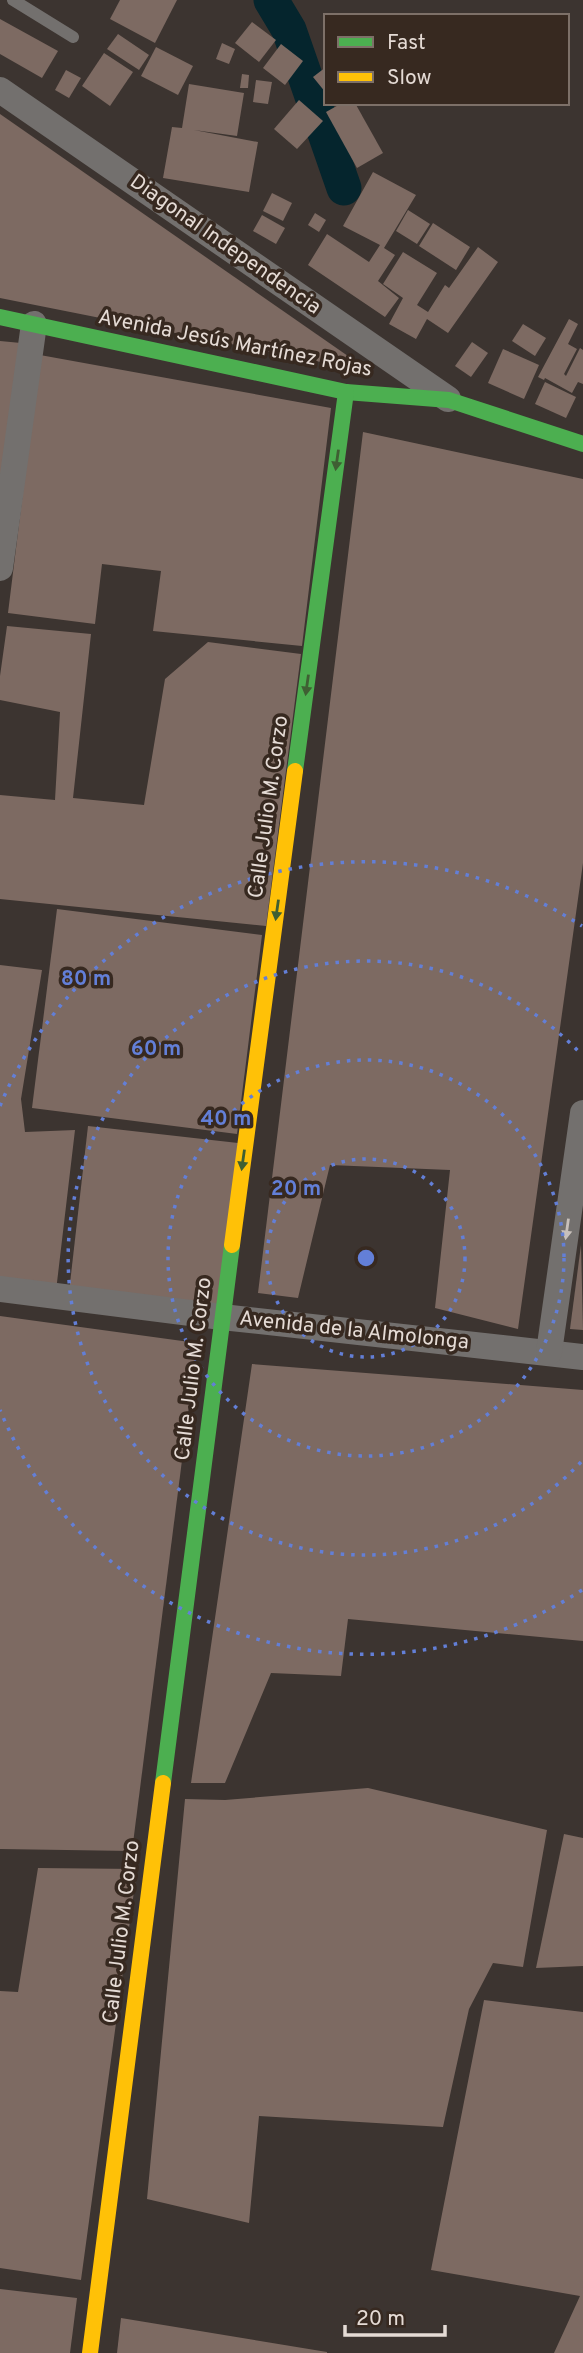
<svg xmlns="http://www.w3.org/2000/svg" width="583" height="2353" font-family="Overpass,sans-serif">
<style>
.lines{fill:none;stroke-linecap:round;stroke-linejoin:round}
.canal{stroke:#05252d;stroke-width:35}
.building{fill:#7d6a62}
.lane{stroke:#73706e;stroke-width:12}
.street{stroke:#73706e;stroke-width:26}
.fast{stroke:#4caf50;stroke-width:16}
.slow{stroke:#ffc107;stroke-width:16}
.oneway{fill:#3f5f33}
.oneway2{fill:#c8c0bb}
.ring{fill:none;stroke:#637fd7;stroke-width:3.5;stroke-dasharray:3.5 7}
.labels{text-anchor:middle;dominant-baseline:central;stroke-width:7;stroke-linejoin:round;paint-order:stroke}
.street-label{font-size:21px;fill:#e5dbd5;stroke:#372920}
.centre{fill:#637fd7;stroke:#372920;stroke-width:3.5}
.ring-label{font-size:21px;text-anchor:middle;font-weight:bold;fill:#637fd7;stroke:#372920;stroke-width:7;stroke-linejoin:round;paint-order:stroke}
</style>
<rect width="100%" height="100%" fill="#3c3430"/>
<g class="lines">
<polyline class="canal" points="271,0 289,30 344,188"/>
</g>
<g class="building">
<polygon points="120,0 177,0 155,43 110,19"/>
<polygon points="0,19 58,51 42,78 0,54"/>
<polygon points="252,22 276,40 259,62 235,43"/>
<polygon points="118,34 149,55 139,70 107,49"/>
<polygon points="222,43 235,49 229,64 216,59"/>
<polygon points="281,44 303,61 285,85 263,68"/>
<polygon points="156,47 193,66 178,95 141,76"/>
<polygon points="104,53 133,72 110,106 82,86"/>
<polygon points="326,67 326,93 313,77"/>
<polygon points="66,70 81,78 69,98 55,90"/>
<polygon points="242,74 249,75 248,88 240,88"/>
<polygon points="256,80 272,82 268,104 253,102"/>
<polygon points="189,84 244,93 237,136 194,130 258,142 249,192 163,178 172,127 182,128"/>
<polygon points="299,100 323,121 297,149 274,129"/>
<polygon points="342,103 355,103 383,153 357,168 326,112"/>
<polygon points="0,114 371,372 0,298"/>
<polygon points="373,172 416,195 384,248 395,255 378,281 399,298 385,317 308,265 327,234 369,262 380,245 343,226"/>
<polygon points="272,193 292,203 283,221 263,211"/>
<polygon points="408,210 430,224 417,244 396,231"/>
<polygon points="315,213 326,220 319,232 308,225"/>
<polygon points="262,215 285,228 276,244 253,231"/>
<polygon points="433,223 470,247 456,270 419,246"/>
<polygon points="478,247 498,262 448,333 427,319 416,339 389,324 403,298 383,284 403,252 437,273 417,305 428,312 445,285 449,288"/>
<polygon points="569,319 578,324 568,344 577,349 564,374 566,376 580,348 583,350 583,384 578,382 572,393 545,378 544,380 538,377"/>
<polygon points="523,324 546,338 535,356 512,341"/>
<polygon points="0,341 21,343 0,479"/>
<polygon points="472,342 488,353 471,377 455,366"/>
<polygon points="503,349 539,365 524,399 488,383"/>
<polygon points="40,355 331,408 302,646 153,631 161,571 102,564 95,624 8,613"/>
<polygon points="545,382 576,397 566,418 535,404"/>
<polygon points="363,432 583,479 583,863 518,1329 435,1308 450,1170 330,1165 298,1298 258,1293"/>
<polygon points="7,626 91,634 73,798 144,805 165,679 208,642 301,654 266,926 0,899 0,795 55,800 60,712 0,700 0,676"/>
<polygon points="57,909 262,935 237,1134 32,1108"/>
<polygon points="0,965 42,970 21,1099 25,1132 75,1130 56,1291 0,1281"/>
<polygon points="88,1126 238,1143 219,1309 69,1292"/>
<polygon points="581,1245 583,1330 570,1329"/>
<polygon points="0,1316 197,1343 132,1851 0,1849"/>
<polygon points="252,1364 583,1390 583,1641 348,1619 341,1676 271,1673 225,1783 191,1783"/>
<polygon points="368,1788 547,1830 523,1967 493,1963 469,2009 443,2127 259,2116 249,2223 147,2199 185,1799 225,1800"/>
<polygon points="564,1834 583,1838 583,1966 536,1968"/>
<polygon points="38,1868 137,1869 81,2280 0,2268 0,1991 18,1992"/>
<polygon points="484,2000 583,2012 583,2353 554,2353 580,2296 431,2270"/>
<polygon points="0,2289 77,2298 70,2353 0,2353"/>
<polygon points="121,2318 327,2352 327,2353 117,2353"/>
</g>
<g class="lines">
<polyline class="lane" points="13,0 73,37"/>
<g class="street">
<polyline points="0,90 448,399"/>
<polyline points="0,568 34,324"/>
<polyline points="0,1289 222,1317 583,1357"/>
<polyline points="549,1352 583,1113"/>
</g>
<g class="fast">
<polyline points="0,317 346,392 449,400 583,444"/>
<polyline points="295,771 346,392"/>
<polyline points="163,1783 232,1245"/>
</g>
<g class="slow">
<polyline points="232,1245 295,771"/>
<polyline points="90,2353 163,1783"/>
</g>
</g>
<defs><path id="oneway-solid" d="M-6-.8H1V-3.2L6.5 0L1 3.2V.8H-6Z" transform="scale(1.75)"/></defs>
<g class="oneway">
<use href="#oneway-solid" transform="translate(337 460) rotate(98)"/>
<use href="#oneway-solid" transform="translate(307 685) rotate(98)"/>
<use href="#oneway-solid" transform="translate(277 910) rotate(98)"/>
<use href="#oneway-solid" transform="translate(243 1160) rotate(98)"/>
</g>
<use class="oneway2" href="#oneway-solid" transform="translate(567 1229) rotate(98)"/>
<g class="ring">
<circle cx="366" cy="1258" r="99"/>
<circle cx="366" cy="1258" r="198"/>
<path d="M581 1462A297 297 0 1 1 581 1054"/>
<path d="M582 1590A396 396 0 0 1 0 1410M0 1106A396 396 0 0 1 582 926"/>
</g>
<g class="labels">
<g class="street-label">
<text transform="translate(225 245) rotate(35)">Diagonal Independencia</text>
<text transform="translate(235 344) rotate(11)">Avenida Jesús Martínez Rojas</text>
<text transform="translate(269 807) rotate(-82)">Calle Julio M. Corzo</text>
<text transform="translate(354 1331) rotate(6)">Avenida de la Almolonga</text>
<text transform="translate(194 1369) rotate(-83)">Calle Julio M. Corzo</text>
<text transform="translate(122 1932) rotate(-83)">Calle Julio M. Corzo</text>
</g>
</g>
<circle cx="366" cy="1258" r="10" class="centre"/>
<g class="ring-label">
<text x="86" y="985">80 m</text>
<text x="156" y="1055">60 m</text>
<text x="226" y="1125">40 m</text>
<text x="296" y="1195">20 m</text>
</g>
<rect x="324" y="14" width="245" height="91" fill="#372920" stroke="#7d7068" stroke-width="2"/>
<rect x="338" y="37" width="35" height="10" fill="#4caf50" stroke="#7d7068" stroke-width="2"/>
<text x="387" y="49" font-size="21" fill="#e5dbd5">Fast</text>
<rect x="338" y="72" width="35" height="10" fill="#ffc107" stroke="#7d7068" stroke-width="2"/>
<text x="387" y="84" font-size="21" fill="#e5dbd5">Slow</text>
<path d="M345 2325v10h100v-10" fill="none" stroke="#e5dbd5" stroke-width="3.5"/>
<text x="356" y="2325" font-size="21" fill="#e5dbd5" stroke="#372920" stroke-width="5" paint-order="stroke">20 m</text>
</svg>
